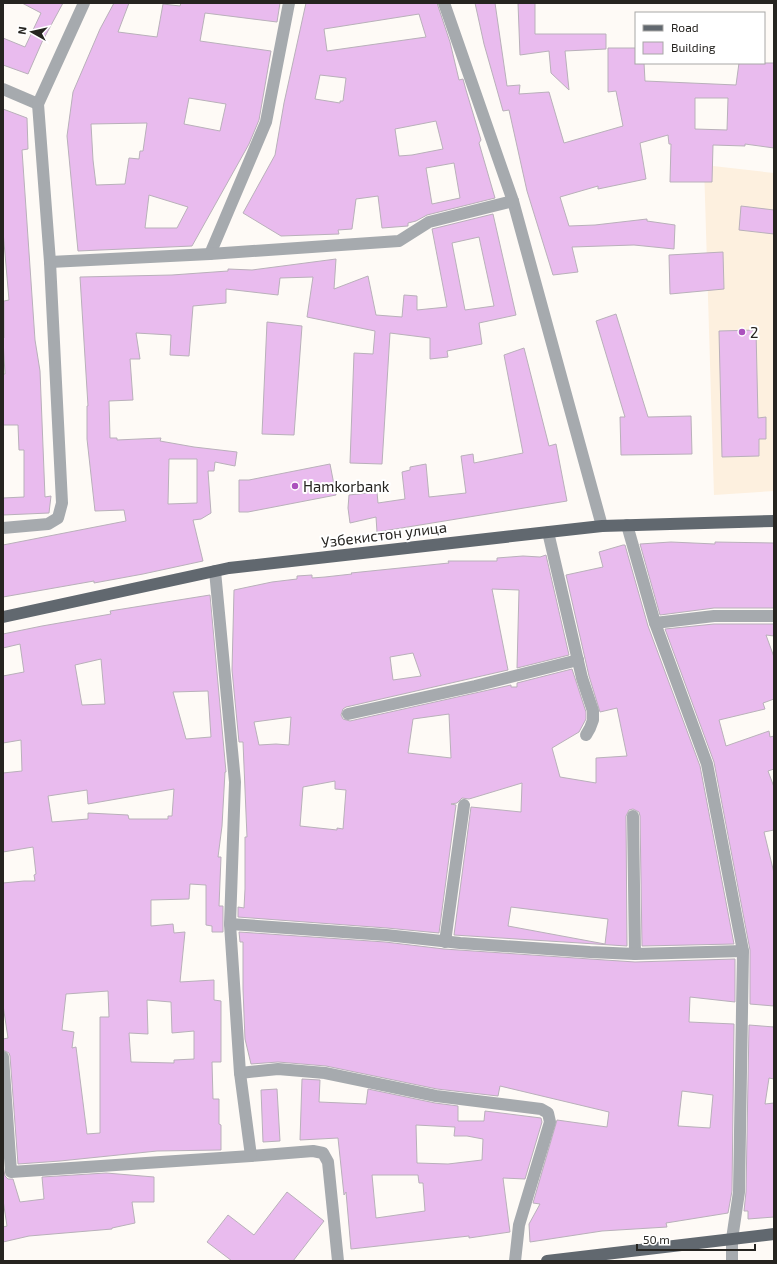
<svg xmlns="http://www.w3.org/2000/svg" width="777" height="1264" font-family="'Exo 2',sans-serif">
<style>
.built{fill:#fdf0df}
.building{fill:#e9bbee;stroke:#b9b0ba;fill-rule:evenodd}
.lines{fill:none;stroke-linecap:round;stroke-linejoin:round}
.minor{stroke:#a6aaae;stroke-width:12}
.major{stroke:#61686f;stroke-width:12}
.poi-dot{fill:#ab51bd;stroke:#fff;stroke-width:1.5}
.labels{text-anchor:middle;dominant-baseline:central;stroke-width:4;stroke-linejoin:round;paint-order:stroke}
.poi-label{font-size:15px;fill:#262420;stroke:#fff;text-anchor:start}
.street-label{font-size:15px;fill:#262420;stroke:#fff}
</style>
<rect width="100%" height="100%" fill="#fefaf6"/>
<polygon class="built" points="704,165 774,173 774,491 714,495"/>
<g class="building">
<polygon points="22,3 63,3 42,42 28,74 3,65 3,38 25,47 41,13"/>
<path d="M114,3H129L118,32L157,37L163,4L180,6L181,3H280L277,22L205,13L200,41L271,51L259,120L249,144L192,246L78,251L67,136L73,92L100,29ZM189,98L226,104L220,131L184,124ZM147,123L143,151H140L139,159L129,158L125,184L96,185L93,160L91,124ZM149,195L188,207L177,228H145Z"/>
<path d="M306,3H437L450,42L459,80L463,79L466,90L481,140L479,143L495,198L427,215L416,221L408,223V226L382,228L378,196L356,199L352,229L338,230L339,234L281,236L243,213L275,155L284,103ZM419,14L426,37L327,51L324,29ZM320,75L346,78L343,101H340V103L315,99ZM436,121L443,149L412,155L399,156L395,129ZM454,163L460,198L432,204L426,168Z"/>
<path d="M475,3H495L507,86L520,85L519,94L549,92L564,143L623,126L616,91L608,92V48H636V63H644L645,81L736,85L739,63H774V148L745,144V146L713,145L712,182H670L671,144H669L668,135L640,143L646,179L598,189V186L560,197L569,226L595,225L647,219V221L675,225L674,249L634,245L572,247L578,272L553,275L527,191L509,110L503,111L484,44ZM695,98H728L727,130L695,129Z"/>
<polygon points="518,3 535,3 535,34 606,34 606,49 565,51 569,90 551,73 549,51 520,55"/>
<polygon points="3,109 27,118 28,149 22,150 35,340 40,371 45,497 51,496 49,513 3,515 3,498 24,497 24,450 19,450 18,425 3,425 3,374 5,374 3,339 4,338 4,301 9,300 3,231"/>
<polygon points="741,206 774,210 774,234 739,230"/>
<path d="M493,214L516,315L479,323L482,344L447,351L448,357L430,359V338L390,333L382,464L350,463L354,353L373,354L375,331L307,317L313,277L280,278L278,295L226,289V303L193,306L189,356L170,355L171,335L136,333L140,359H130L133,400L109,401L110,438H117V440L161,438L160,441L194,447L237,452L235,466L215,462L214,471H208L211,513L201,519L193,520L203,561L143,574L94,583V581L3,597V545L126,521L124,510L95,511L87,439V406H88L80,277L172,275L228,271V269L252,270L336,259L334,289L368,276L376,315L402,317L404,295L417,296V310L447,307L432,229ZM479,237L494,306L465,310L452,243ZM169,459H197V503L168,504Z"/>
<polygon points="723,252 724,289 670,294 669,255"/>
<polygon points="616,314 648,417 691,416 692,454 621,455 620,417 625,417 596,321"/>
<polygon points="267,322 302,326 294,435 262,434"/>
<polygon points="756,330 758,418 766,417 766,439 759,439 759,456 722,457 719,331"/>
<polygon points="524,348 549,446 556,444 567,501 377,532 376,517 350,523 348,508 349,495 377,492 378,503 405,499 402,472 410,470 410,467 426,464 429,497 466,493 461,456 473,454 474,463 523,453 504,355"/>
<polygon points="330,464 336,495 248,512 239,512 239,480 249,480"/>
<polygon points="671,542 715,544 715,542 774,543 774,608 714,608 660,615 640,544"/>
<path d="M623,545H625L648,626L700,766L734,944L642,946L640,816L639,812L633,809L629,810L626,816L627,946L454,935L471,807L521,812L522,783L469,799L462,798L457,803L451,804L456,805L439,933L387,928L238,917V907L244,908L245,889V837H247L243,742H239L232,670L234,590L272,582L297,579V576L312,575V578L325,577L352,574L351,573L449,563L448,561H497V558L523,556L540,557L546,555L569,655L517,668L519,590L492,589L508,670L346,707L343,709L341,715L343,719L350,721L511,685V687H517V683L572,669L586,712V719L579,732L552,748L560,777L596,783V758L627,756L617,708L600,712L589,676L566,575L603,567L599,552ZM413,653L421,676L393,680L390,657ZM449,714L451,758L408,753L413,719ZM291,717L289,745L276,744L259,745L254,722ZM335,781V789L346,790L343,829L337,828V830L300,826L303,787ZM511,907L608,919L605,944L508,926Z"/>
<path d="M210,595L226,772H225L222,826L218,857H221L219,906H223V932H212V926L206,925V885L190,884L189,899L151,900V926L173,924L174,933L185,932L180,982L214,980V1000L221,1001V1062H212L213,1099H219V1124L221,1125V1150L157,1151L60,1161L18,1164L10,1056L9,1053L3,1050V1039L8,1038L3,1005V883L24,881H35L34,875L36,874L33,847L3,852V773L22,771L21,740L3,743V676L24,672L20,644L3,648V634L42,626L111,614L110,611ZM101,659L105,704L82,705L75,665ZM208,691L211,737L186,739L173,692ZM174,789L172,816H168V819H129L128,815L88,813V819L52,822L48,796L87,790L88,804ZM108,991L109,1017H100V1133L87,1134L76,1047L72,1048L74,1032L62,1030L66,994ZM147,1000L171,1002L172,1033L194,1031V1059L174,1060V1063L131,1062L129,1033L148,1034Z"/>
<polygon points="714,624 774,624 774,636 766,635 774,657 774,699 763,703 765,709 719,720 726,746 769,731 770,737 774,736 774,769 768,771 774,787 774,830 764,832 774,873 774,1006 750,1004 750,950 714,762 665,629"/>
<path d="M239,932L385,942L444,949L590,959L635,962L735,959V1002L690,997L689,1022L734,1024L732,1191L728,1213L666,1223L667,1227L602,1231L530,1242L529,1224L540,1204L533,1203L557,1120L607,1127L609,1112L500,1086L498,1096L437,1089L326,1066L278,1062L251,1064L245,1039L243,989V942H240ZM682,1091L713,1095L710,1128L678,1126Z"/>
<polygon points="749,1025 774,1027 774,1079 769,1078 765,1104 774,1103 774,1217 748,1219 748,1211 744,1211 746,1192"/>
<path d="M302,1079L320,1080L319,1102L366,1104L368,1089L435,1103L458,1106V1121H484L485,1111L541,1118L542,1122L525,1179L503,1178L510,1232L469,1238V1236L351,1249L346,1192L344,1195L338,1138L300,1140ZM416,1125L455,1127L454,1136H467L483,1139L482,1160L448,1164L417,1163ZM372,1175H418L419,1183H423L425,1211L376,1218Z"/>
<polygon points="277,1089 280,1141 263,1142 261,1090"/>
<polygon points="3,1165 5,1176 8,1179 13,1179 20,1202 44,1199 42,1177 106,1173 154,1177 154,1202 132,1202 135,1223 112,1228 112,1229 29,1236 3,1242 3,1227 7,1226 3,1200"/>
<polygon points="287,1192 324,1221 293,1261 232,1261 207,1242 228,1215 254,1235"/>
</g>
<g class="lines">
<g class="minor">
<polyline points="444,3 513,201 602,526"/>
<polyline points="3,89 38,104"/>
<polyline points="210,254 266,122 289,3"/>
<polyline points="50,262 210,254 399,241 429,222 513,201"/>
<polyline points="627,525 655,623 707,764 743,951 739,1192 732,1239 732,1261"/>
<polyline points="3,528 48,524 58,518 62,503 50,262 38,104 84,3"/>
<polyline points="548,532 582,678 593,711 593,720 590,728 586,735"/>
<polyline points="215,571 235,782 230,924 240,1073 251,1156 313,1151 323,1153 328,1162 338,1261"/>
<polyline points="655,623 714,616 774,616"/>
<polyline points="348,714 475,686 578,660"/>
<polyline points="633,816 635,954"/>
<polyline points="230,924 386,935 460,943 590,952 635,954 743,951"/>
<polyline points="445,942 464,805"/>
<polyline points="3,1057 11,1172 251,1156"/>
<polyline points="240,1073 278,1069 325,1073 436,1096 541,1109 548,1113 550,1122 519,1225 515,1261"/>
</g>
<g class="major">
<polyline points="3,617 229,568 602,526 774,521"/>
<polyline points="547,1261 774,1234"/>
</g>
</g>
<g class="poi-dot">
<circle cx="742" cy="332" r="4"/>
<circle cx="295" cy="486" r="4"/>
</g>
<g class="labels">
<g class="poi-label">
<text x="750" y="332">2</text>
<text x="303" y="486">Hamkorbank</text>
</g>
<g class="street-label">
<text transform="translate(384 534) rotate(-7)">Узбекистон улица</text>
</g>
</g>
<rect width="777" height="1264" fill="none" stroke="#262420" stroke-width="8"/>
<rect x="635" y="12" width="130" height="52" fill="#ffffff" stroke="#a8a7a6"/>
<rect x="643" y="25" width="20" height="6" fill="#61686f" stroke="#a8a7a6"/>
<text x="671" y="32" font-size="12" fill="#262420">Road</text>
<rect x="643" y="42" width="20" height="12" fill="#e9bbee" stroke="#a8a7a6"/>
<text x="671" y="52" font-size="12" fill="#262420">Building</text>
<g transform="translate(32 32) rotate(278)" stroke="#ffffff" stroke-width="3" paint-order="stroke">
<path d="M0-3L7 15L0 10L-7 15Z" fill="#262420"/>
<text y="-6" font-size="11" font-weight="bold" text-anchor="middle" fill="#262420">N</text>
</g>
<path d="M637 1244v6h118v-6" fill="none" stroke="#262420" stroke-width="2"/>
<text x="643" y="1244" font-size="12" fill="#262420" stroke="#ffffff" stroke-width="3" paint-order="stroke">50 m</text>
</svg>
